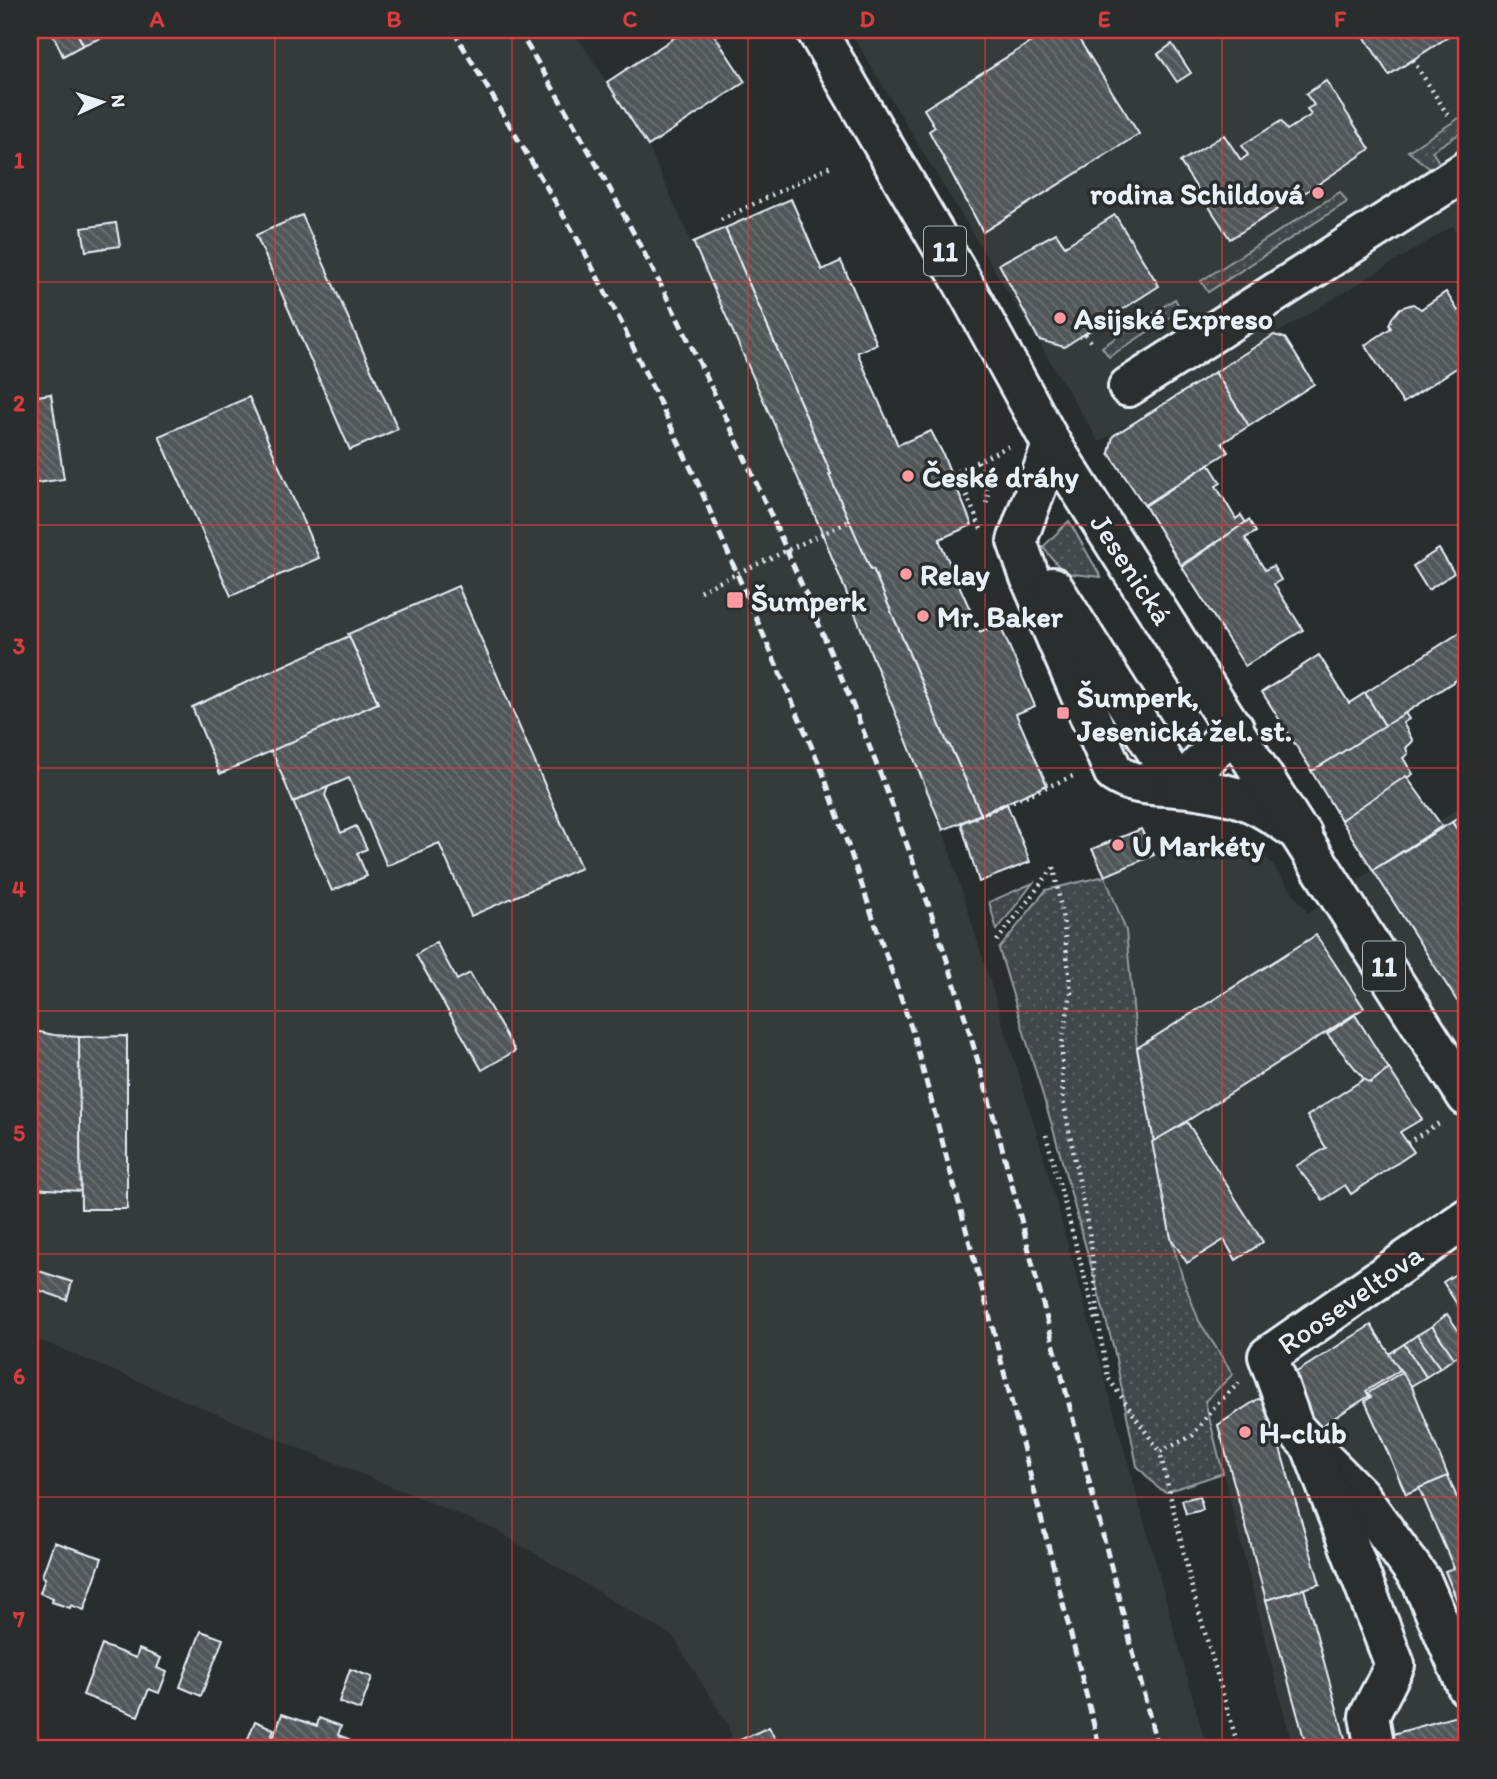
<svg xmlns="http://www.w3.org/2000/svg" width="1497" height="1779" font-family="Itim,sans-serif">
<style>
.built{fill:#363a3b}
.grass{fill:url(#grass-dots);stroke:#959ca0;stroke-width:2}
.building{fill:url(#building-back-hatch);stroke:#e8f1f8;stroke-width:2}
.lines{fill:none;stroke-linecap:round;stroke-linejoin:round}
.minor-casing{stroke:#e8f1f8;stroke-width:44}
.major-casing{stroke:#e8f1f8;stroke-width:44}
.path{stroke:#e8f1f8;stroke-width:4.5;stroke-dasharray:2 5;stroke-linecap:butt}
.minor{stroke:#2a2d2e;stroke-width:38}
.major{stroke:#2a2d2e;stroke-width:38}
.rail{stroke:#e8f1f8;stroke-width:5;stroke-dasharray:10 5;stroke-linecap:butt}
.grid{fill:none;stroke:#d83c3d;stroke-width:2;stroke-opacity:0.55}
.poi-dot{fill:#ff9aa2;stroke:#2a2d2e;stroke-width:2.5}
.labels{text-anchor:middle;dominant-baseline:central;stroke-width:7;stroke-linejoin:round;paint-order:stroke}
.shield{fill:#2a2d2e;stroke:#afb6bb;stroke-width:2}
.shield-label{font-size:28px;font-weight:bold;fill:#e8f1f8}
.poi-label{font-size:30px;font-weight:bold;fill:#e8f1f8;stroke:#2a2d2e;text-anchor:start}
.street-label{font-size:30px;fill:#e8f1f8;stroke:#2a2d2e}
.neatline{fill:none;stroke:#d83c3d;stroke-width:2.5}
.grid-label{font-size:23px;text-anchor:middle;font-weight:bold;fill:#d83c3d}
</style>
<defs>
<pattern id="grass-dots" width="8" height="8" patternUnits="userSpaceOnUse" patternTransform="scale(1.75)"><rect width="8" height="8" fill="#424648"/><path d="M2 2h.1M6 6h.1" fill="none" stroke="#5d6163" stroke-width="1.8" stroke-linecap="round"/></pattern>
<pattern id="building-back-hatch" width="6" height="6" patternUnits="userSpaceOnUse" patternTransform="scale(1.75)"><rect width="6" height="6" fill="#535759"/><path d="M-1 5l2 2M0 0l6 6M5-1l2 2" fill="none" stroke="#6c7072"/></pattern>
</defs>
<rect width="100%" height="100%" fill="#2a2d2e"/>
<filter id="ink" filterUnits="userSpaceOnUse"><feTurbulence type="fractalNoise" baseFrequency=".0143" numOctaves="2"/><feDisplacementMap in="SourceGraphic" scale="14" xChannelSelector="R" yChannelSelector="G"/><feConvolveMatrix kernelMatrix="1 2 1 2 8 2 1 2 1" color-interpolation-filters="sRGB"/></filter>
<g filter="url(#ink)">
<g class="built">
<polygon points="30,30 573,30 648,146 818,523 943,830 1038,1137 1207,1749 734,1749 728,1725 673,1637 496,1530 30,1336 30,1287 66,1300 72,1283 30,1268"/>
<polygon points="849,30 1467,30 1467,249 1453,226 1099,442"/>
<polygon points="1467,801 1467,1749 1293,1749 1205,1401 1233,1374 1199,1321 1183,1279 1171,1238 1137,1048 1126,931 1105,876 1194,840 1262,851 1308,913 1373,870"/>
</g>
<g class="grass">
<polygon points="1467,113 1467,129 1432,151 1445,172 1439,176 1408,151"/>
<polygon points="1340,192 1347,202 1208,292 1201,281"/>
<polygon points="1175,299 1181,310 1109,357 1102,347"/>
<polygon points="1069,521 1101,577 1064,573 1043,547"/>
<polygon points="1105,876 1126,931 1137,1048 1171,1238 1183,1279 1199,1321 1233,1374 1205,1401 1223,1473 1166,1492 1158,1488 1137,1466 1114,1349 1054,1132 999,949 1046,890"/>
<polygon points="1033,883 997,930 989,902"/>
</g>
<g class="building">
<polygon points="51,30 76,30 83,45 63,56"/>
<polygon points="76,30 122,30 83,45"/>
<polygon points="686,30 711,30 745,82 648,146 607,82"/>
<polygon points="1050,30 1073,30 1139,134 983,232 929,131 935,127 924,109"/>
<polygon points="1360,30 1467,30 1467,40 1463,43 1456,32 1389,75"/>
<polygon points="1172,44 1191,73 1177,82 1158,54"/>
<polygon points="1326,81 1370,149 1317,185 1230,239 1180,162 1224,135 1241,160 1248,155 1242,145 1281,121 1287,130 1311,115 1307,109 1314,105 1306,94"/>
<polygon points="791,199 822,270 841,261 848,277 877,344 858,352 858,354 897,443 898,445 931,431 942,452 972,525 940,539 940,542 979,630 980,632 999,623 1035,706 1016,714 1047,785 981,814 949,744 948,745 873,569 871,570 829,475 831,474 725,228"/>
<polygon points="302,215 398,429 350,450 256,235"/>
<polygon points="1115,215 1159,286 1064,347 1039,340 999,264 1056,233 1065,246"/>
<polygon points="116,223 120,246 86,251 82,228"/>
<polygon points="725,228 831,474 829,475 871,570 873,569 948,745 949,744 981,814 943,830 818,523 693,242"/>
<polygon points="1446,292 1458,311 1465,307 1467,310 1467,361 1403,403 1365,345 1391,328 1389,325 1392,318 1400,308 1413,304 1421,309"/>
<polygon points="1274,335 1285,338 1314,384 1249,426 1215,372"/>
<polygon points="1215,372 1249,426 1222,443 1228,452 1144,505 1109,453 1113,436"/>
<polygon points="51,394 64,479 30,484 30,397"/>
<polygon points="249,397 319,558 231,596 159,436"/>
<polygon points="1209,464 1221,483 1216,486 1236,519 1241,515 1246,523 1181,565 1145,506"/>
<polygon points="1249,520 1256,532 1245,538 1265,570 1273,566 1281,580 1274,584 1303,630 1245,666 1182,567"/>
<polygon points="1439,549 1454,573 1428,590 1413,566"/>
<polygon points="458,586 581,868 471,916 439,843 387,866 349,778 293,802 271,749 378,703 348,634"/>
<polygon points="1464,630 1467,636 1467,673 1385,726 1365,693"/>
<polygon points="349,636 378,703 220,774 192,707"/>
<polygon points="1319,655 1349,703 1365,693 1385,726 1312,771 1262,692"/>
<polygon points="1405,713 1409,719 1403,723 1413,741 1406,748 1408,754 1403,758 1413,774 1341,820 1310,769 1312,771"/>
<polygon points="1406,776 1442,826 1373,870 1341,820"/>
<polygon points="328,787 325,795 341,833 356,826 367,849 357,853 367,876 332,891 293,802"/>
<polygon points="1007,804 1030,862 979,882 961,823"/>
<polygon points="1467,812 1467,845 1452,822"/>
<polygon points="1452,822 1467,845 1467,995 1457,1001 1373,870"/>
<polygon points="1141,829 1154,855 1105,876 1092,849"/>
<polygon points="1316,935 1364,1008 1154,1142 1137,1048"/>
<polygon points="436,942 457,980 470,973 515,1051 482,1070 416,955"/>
<polygon points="1355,1015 1389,1069 1370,1083 1364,1079 1327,1034"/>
<polygon points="30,1030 54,1035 79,1037 81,1191 30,1188"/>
<polygon points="127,1036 127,1209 81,1209 79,1037"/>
<polygon points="1389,1069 1422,1119 1400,1132 1414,1152 1351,1194 1345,1185 1323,1200 1296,1166 1326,1148 1307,1116 1364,1079 1370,1083"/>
<polygon points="1187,1122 1263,1242 1236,1260 1224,1240 1187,1263 1171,1238 1152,1142"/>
<polygon points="1467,1267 1467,1320 1443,1282"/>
<polygon points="30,1268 72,1282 67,1300 30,1287"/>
<polygon points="1447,1314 1467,1343 1467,1350 1454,1358 1432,1326"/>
<polygon points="1371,1325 1400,1370 1366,1391 1369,1396 1318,1428 1287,1378"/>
<polygon points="1432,1326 1454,1358 1440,1368 1417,1335"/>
<polygon points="1417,1335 1440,1368 1426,1377 1404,1344"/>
<polygon points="1404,1344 1426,1377 1411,1386 1389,1354"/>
<polygon points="1402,1372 1413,1389 1448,1476 1406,1494 1365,1401 1371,1397 1368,1393"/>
<polygon points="1258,1399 1266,1401 1320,1584 1266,1600 1218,1425"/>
<polygon points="1448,1476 1467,1522 1467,1625 1445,1571 1454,1568 1419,1488"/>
<polygon points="1467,1491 1467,1522 1457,1497"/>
<polygon points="1200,1496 1203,1510 1186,1514 1182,1500"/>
<polygon points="54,1542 102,1558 84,1610 71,1605 70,1608 52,1602 53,1598 40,1593 45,1578 42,1576"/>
<polygon points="1304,1589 1348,1749 1307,1749 1266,1600"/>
<polygon points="201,1631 223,1639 201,1696 180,1687"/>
<polygon points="102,1645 136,1658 139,1649 161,1658 157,1668 167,1672 159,1693 149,1689 138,1716 83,1695"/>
<polygon points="350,1669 372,1677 360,1710 339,1702"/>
<polygon points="282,1714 317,1726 319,1718 341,1726 338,1735 349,1739 345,1749 269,1749"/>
<polygon points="1457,1716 1467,1749 1390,1749 1386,1736"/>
<polygon points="255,1721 274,1729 266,1749 244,1749"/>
<polygon points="769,1727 780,1749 733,1749 731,1744"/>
</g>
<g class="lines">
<g class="minor-casing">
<g id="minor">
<polyline points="1128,387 1467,170"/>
<path d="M1052,445L1017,541L1029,575L1114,773C1133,786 1154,785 1177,787C1195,788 1217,792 1236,797C1260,804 1281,820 1302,834"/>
<polyline points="1053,587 1179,787"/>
<polyline points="1179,787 1234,728"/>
<polyline points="1322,1458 1359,1495 1422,1582 1467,1687"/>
<polyline points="1375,1749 1369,1716 1395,1665 1311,1446 1294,1428 1268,1356 1467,1218"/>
</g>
</g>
<g class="major-casing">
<polyline id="major" points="816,30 957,272 1052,445 1467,1097"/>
</g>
<g class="path">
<polyline points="1413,60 1449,117"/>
<polyline points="721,220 833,165"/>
<polyline points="1085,334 1093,345"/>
<polyline points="978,461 988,492 986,507"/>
<polyline points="981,529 958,475 952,474 1009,446"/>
<polyline points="700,591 850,521"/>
<polyline points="961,823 1073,776"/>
<polyline points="1054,867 1064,926 1071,993 1062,1044 1063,1100 1090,1237 1101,1340 1108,1378 1160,1452"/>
<polyline points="997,941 1053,868"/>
<polyline points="1046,1135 1097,1323"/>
<polyline points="1407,1143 1439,1123"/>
<polyline points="1239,1749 1193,1592 1160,1452 1192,1436 1216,1405 1239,1383"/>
</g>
<use href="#minor" class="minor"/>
<use href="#major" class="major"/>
<g class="rail">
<polyline points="453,30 578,240 622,324 697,481 823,773 913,1033 994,1333 1100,1749"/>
<path d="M518,30C615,188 698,353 774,522C850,692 920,863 972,1041C995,1118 1015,1196 1035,1274C1077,1432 1117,1591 1158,1749"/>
</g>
</g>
</g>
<path class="grid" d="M275,30V1749M512,30V1749M748,30V1749M985,30V1749M1222,30V1749M30,282H1467M30,525H1467M30,768H1467M30,1011H1467M30,1254H1467M30,1497H1467"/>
<g class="poi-dot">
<circle cx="1318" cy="193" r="7"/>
<circle cx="1060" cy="318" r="7"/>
<circle cx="908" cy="476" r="7"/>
<circle cx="906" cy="574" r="7"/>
<rect x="726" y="591" width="18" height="18" rx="3.5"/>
<circle cx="923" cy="616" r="7"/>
<rect x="1056" y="706" width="14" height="14" rx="3.5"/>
<circle cx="1118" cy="845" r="7"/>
<circle cx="1245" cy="1432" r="7"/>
</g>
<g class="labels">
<g class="shield">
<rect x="924" y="226.5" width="42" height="49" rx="5"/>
<rect x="1363" y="941.5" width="42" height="49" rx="5"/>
</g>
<g class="shield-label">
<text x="945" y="251">11</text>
<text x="1384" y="966">11</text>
</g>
<g class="poi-label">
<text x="1304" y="193" text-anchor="end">rodina Schildová</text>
<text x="1074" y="318">Asijské Expreso</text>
<text x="922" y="476">České dráhy</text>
<text x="920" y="574">Relay</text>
<text x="751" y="600">Šumperk</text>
<text x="937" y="616">Mr. Baker</text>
<text x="1077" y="696">Šumperk,<tspan x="1077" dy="34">Jesenická žel. st.</tspan></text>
<text x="1132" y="845">U Markéty</text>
<text x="1259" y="1432">H-club</text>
</g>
<g class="street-label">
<text transform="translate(1132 569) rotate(57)">Jesenická</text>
<text transform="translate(1350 1299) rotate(-35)">Rooseveltova</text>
</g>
</g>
<rect width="1497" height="1779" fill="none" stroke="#2a2d2e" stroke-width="77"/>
<g transform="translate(102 102) rotate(86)" stroke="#2a2d2e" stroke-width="5" paint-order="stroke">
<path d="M0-5L12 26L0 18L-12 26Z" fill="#e8f1f8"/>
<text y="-10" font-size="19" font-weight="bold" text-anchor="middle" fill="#e8f1f8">N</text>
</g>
<rect x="38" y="38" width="1420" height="1702" class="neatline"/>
<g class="grid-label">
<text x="157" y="27">A</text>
<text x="394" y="27">B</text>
<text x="630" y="27">C</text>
<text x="867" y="27">D</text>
<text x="1104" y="27">E</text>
<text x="1340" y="27">F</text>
<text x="19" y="168">1</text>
<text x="19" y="411">2</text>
<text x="19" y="654">3</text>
<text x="19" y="897">4</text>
<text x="19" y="1141">5</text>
<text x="19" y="1384">6</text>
<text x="19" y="1627">7</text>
</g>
</svg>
